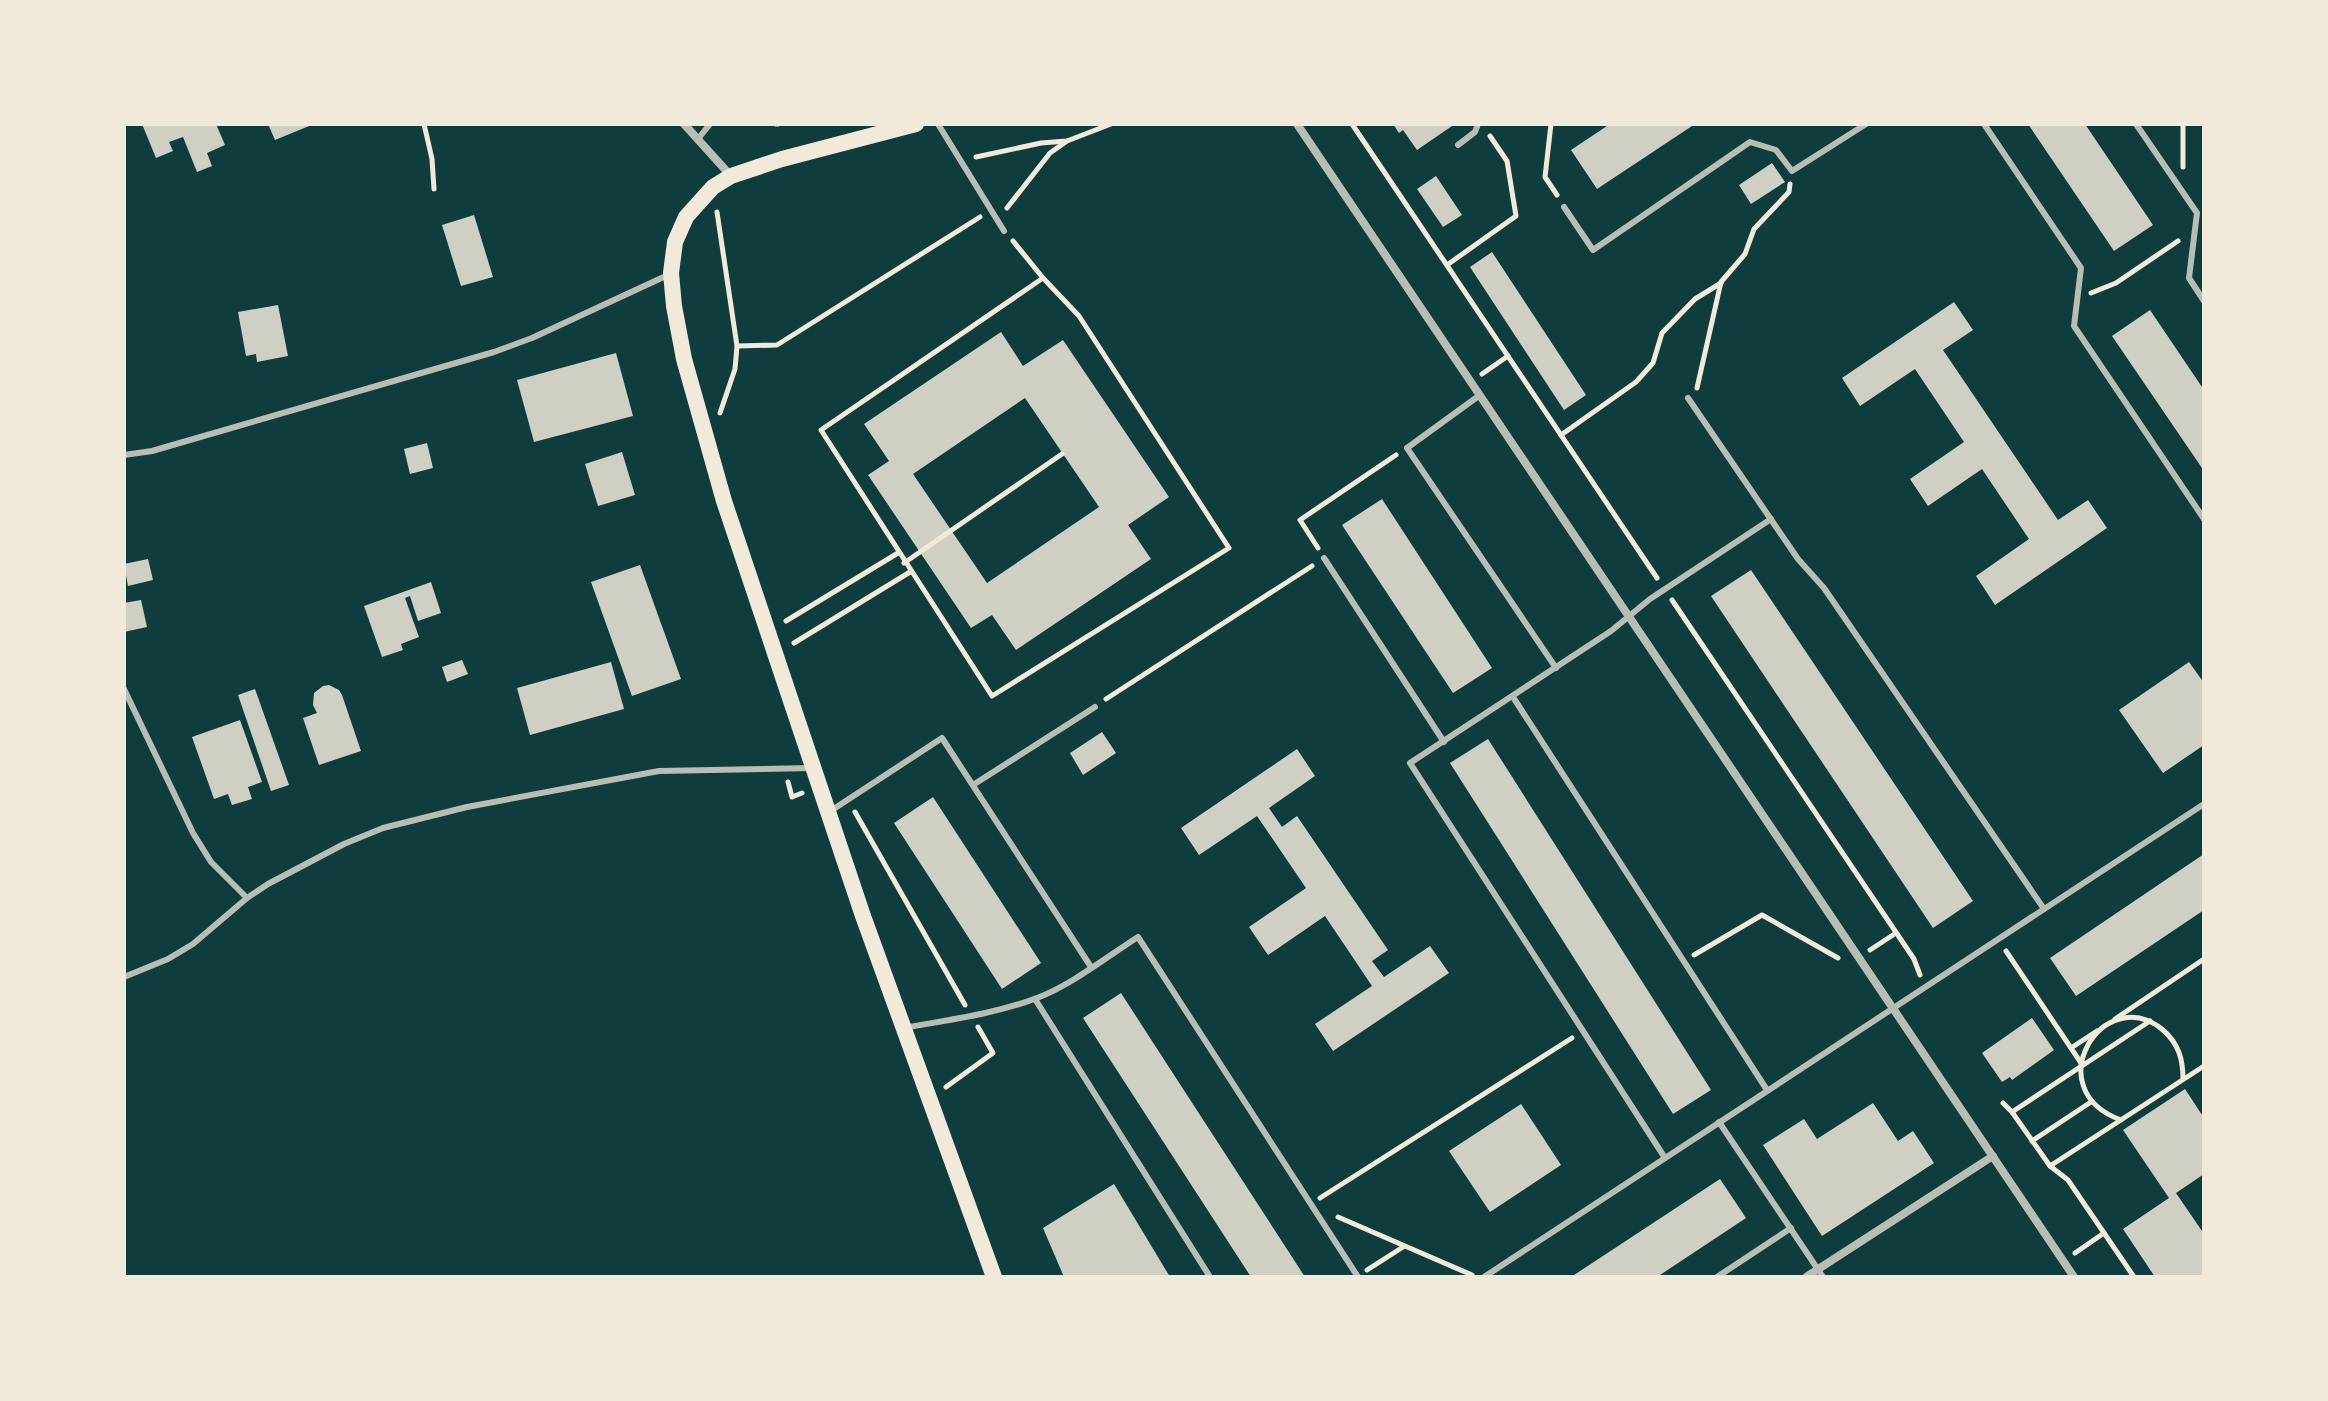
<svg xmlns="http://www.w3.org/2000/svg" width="2328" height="1401" font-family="Bitter,serif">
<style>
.building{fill:#cfcfc3;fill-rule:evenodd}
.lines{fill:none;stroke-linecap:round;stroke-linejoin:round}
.path{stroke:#f1e9da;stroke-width:5}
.service{stroke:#b8beb3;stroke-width:6}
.minor{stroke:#b8beb3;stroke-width:8}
.secondary{stroke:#f1e9da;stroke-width:16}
</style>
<rect width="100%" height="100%" fill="#0f3d3e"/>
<g class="building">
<polygon points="142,124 216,124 225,145 207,153 212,166 197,172 183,137 169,142 173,151 156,158"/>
<polygon points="268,124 314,124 275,140"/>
<polygon points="1393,124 1455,124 1417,150 1403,130 1399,133"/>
<polygon points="1610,124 1695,124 1597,189 1571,150"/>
<polygon points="2028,124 2085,124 2153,225 2114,251"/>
<polygon points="1772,163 1785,182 1751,204 1739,185"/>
<polygon points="1436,176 1462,215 1443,227 1417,189"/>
<polygon points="474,215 493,277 461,286 442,225"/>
<polygon points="1492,252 1586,395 1564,410 1470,267"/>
<polygon points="1954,302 1973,330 1943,350 2058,520 2088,500 2107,528 1995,605 1976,576 2029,539 1982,469 1928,506 1910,479 1964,442 1915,369 1860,406 1842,378"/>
<polygon points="278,305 288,356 257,362 256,354 246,356 238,312"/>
<polygon points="2150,310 2204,390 2204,471 2112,336"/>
<path d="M1001,332L1023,366L1063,340L1169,497L1128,525L1151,559L1016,650L992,615L971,628L868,475L889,461L864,424ZM1025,398L1099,507L987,583L913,474Z"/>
<polygon points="616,353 633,416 534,442 517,380"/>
<polygon points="427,443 433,468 410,474 404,449"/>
<polygon points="622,452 635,495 598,506 585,464"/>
<polygon points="1382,499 1492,668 1453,693 1342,525"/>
<polygon points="148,559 153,580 128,586 124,564"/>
<polygon points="640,565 681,679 632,696 591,582"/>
<polygon points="1751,570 1973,901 1933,928 1711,596"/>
<polygon points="431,582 441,613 418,621 410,596 405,598 419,637 401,644 403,650 382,657 364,606"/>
<polygon points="141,600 147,627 124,632 124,603"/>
<polygon points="462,660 468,674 447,682 442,667"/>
<polygon points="611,662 624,709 530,735 517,688"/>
<polygon points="2189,662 2204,683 2204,745 2163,773 2119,710"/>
<polygon points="329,685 339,690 342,695 361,751 319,765 303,718 317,713 313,705 314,693 323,686"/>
<polygon points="255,689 289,785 271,791 238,695"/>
<polygon points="240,720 262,782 248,787 252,799 232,805 228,794 214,799 192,737"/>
<polygon points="1102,732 1116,753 1083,775 1070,753"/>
<polygon points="1488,739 1711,1090 1673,1114 1450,763"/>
<polygon points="1297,749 1315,776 1269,808 1282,827 1297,816 1388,950 1372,961 1384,977 1430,946 1449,973 1333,1051 1315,1024 1372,986 1325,916 1268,955 1249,927 1306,888 1257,816 1199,855 1181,828"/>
<polygon points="933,797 1041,963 1002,989 894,823"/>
<polygon points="2204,854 2204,910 2076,996 2050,958"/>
<polygon points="1121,993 1152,1041 1305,1277 1251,1277 1083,1018"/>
<polygon points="2032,1018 2054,1050 2012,1080 2010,1077 2002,1082 1982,1053"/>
<polygon points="2185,1089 2204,1118 2204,1174 2176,1193 2204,1234 2204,1277 2155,1277 2123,1229 2169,1198 2123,1130"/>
<polygon points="1873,1103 1898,1141 1913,1131 1934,1163 1822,1236 1763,1145 1804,1119 1817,1139"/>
<polygon points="1521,1104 1561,1165 1490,1212 1449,1151"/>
<polygon points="1720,1179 1746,1218 1657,1277 1571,1277"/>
<polygon points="1114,1184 1170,1277 1064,1277 1043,1228"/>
</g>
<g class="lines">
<g class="path">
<polyline points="424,124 432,159 434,189"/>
<polyline points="776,124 778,124"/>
<polyline points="1352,124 1657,578"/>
<polyline points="1551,124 1545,177 1557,195"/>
<polyline points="976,157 1041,143 1067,141 1111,124"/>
<polyline points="2183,167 2183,124"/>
<polyline points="1007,208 1050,153 1067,141"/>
<polyline points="717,212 737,346 735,369 720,413"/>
<polyline points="1013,241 1043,278"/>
<polyline points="1447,265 1516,216 1507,161 1490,136"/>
<polygon points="1043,278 1079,316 1229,548 992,696 821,430"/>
<polyline points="2091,293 2116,283 2178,241"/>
<polyline points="737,346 777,345 980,217"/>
<polyline points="1482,374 1508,356"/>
<polyline points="1697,388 1721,282 1745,254 1754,229 1789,192 1790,184"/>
<polyline points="1561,435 1636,382 1653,363 1662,333 1695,299 1721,283"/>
<polyline points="1318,548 1300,520 1396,455"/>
<polyline points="904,563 1062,454"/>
<polyline points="1672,600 1914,959 1920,975"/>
<polyline points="786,621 898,553"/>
<polyline points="794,643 910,572"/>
<polyline points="1106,699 1312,566"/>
<polyline points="788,782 792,797 802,793"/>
<polyline points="855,812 965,1005"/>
<polyline points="1870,950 1896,933"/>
<polyline points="2006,951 2081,1063"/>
<polyline points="1694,955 1762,915 1838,958"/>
<polyline points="2115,1019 2204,959"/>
<polyline points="2071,1048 2097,1031"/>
<polyline points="946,1087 993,1053 978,1027"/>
<polyline points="2003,1103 2012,1112 2050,1166 2068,1180 2134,1277"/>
<polyline points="2012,1112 2150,1021"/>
<path d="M2121,1120C2036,1089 2104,981 2163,1030C2179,1044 2183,1060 2183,1079"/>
<polyline points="2032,1141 2091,1102"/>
<polyline points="2050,1166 2204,1066"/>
<polyline points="1320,1198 1572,1038"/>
<polyline points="1338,1217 1472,1275"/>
<polyline points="2075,1253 2104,1233"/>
<polyline points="1367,1270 1403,1247"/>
</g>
<g class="service">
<polyline points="938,124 1004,231"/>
<polyline points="1984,124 2081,268 2074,326 2204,519"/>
<polyline points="2136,124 2197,213 2189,278 2204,301"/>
<polyline points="698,139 710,124"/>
<polyline points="1458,145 1475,132 1478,124"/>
<polyline points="1564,207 1593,250 1750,142 1776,150 1792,171 1866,124"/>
<polyline points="1480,395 1407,448 1556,668"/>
<polyline points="1688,398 1798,559 1824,588 2044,909"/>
<polyline points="124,455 152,451 494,352 532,338 668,275"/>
<polyline points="1324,558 1444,742"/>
<polyline points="124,689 193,833 211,862 247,898"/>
<polyline points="1513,697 1767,1090"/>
<polyline points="973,785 1095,707"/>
<polyline points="829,812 942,738 1091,967"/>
<polyline points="124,977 168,959 193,944 247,898 268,884 344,844 383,828 467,807 659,771 813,768"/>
<polyline points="1035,999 1210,1277"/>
<path d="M903,1028C948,1020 995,1014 1037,998C1073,984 1105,958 1138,937L1358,1277"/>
<polyline points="1719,1122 1823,1277"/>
<polyline points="1665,1158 1410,763 1611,631 1650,599 1771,519"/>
<polyline points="1484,1277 2204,804"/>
<polyline points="1717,1277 1791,1228"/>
</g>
<g class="minor">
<polyline points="684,124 731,176"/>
<polyline points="1297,124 2074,1277"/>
<polyline points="1806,1277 1993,1156"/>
</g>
<polyline class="secondary" points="916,124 782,159 731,176 713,187 686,217 675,242 671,273 674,306 684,359 724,501 863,916 994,1277"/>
</g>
<rect width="2328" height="1401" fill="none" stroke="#f1e9da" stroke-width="252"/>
</svg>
